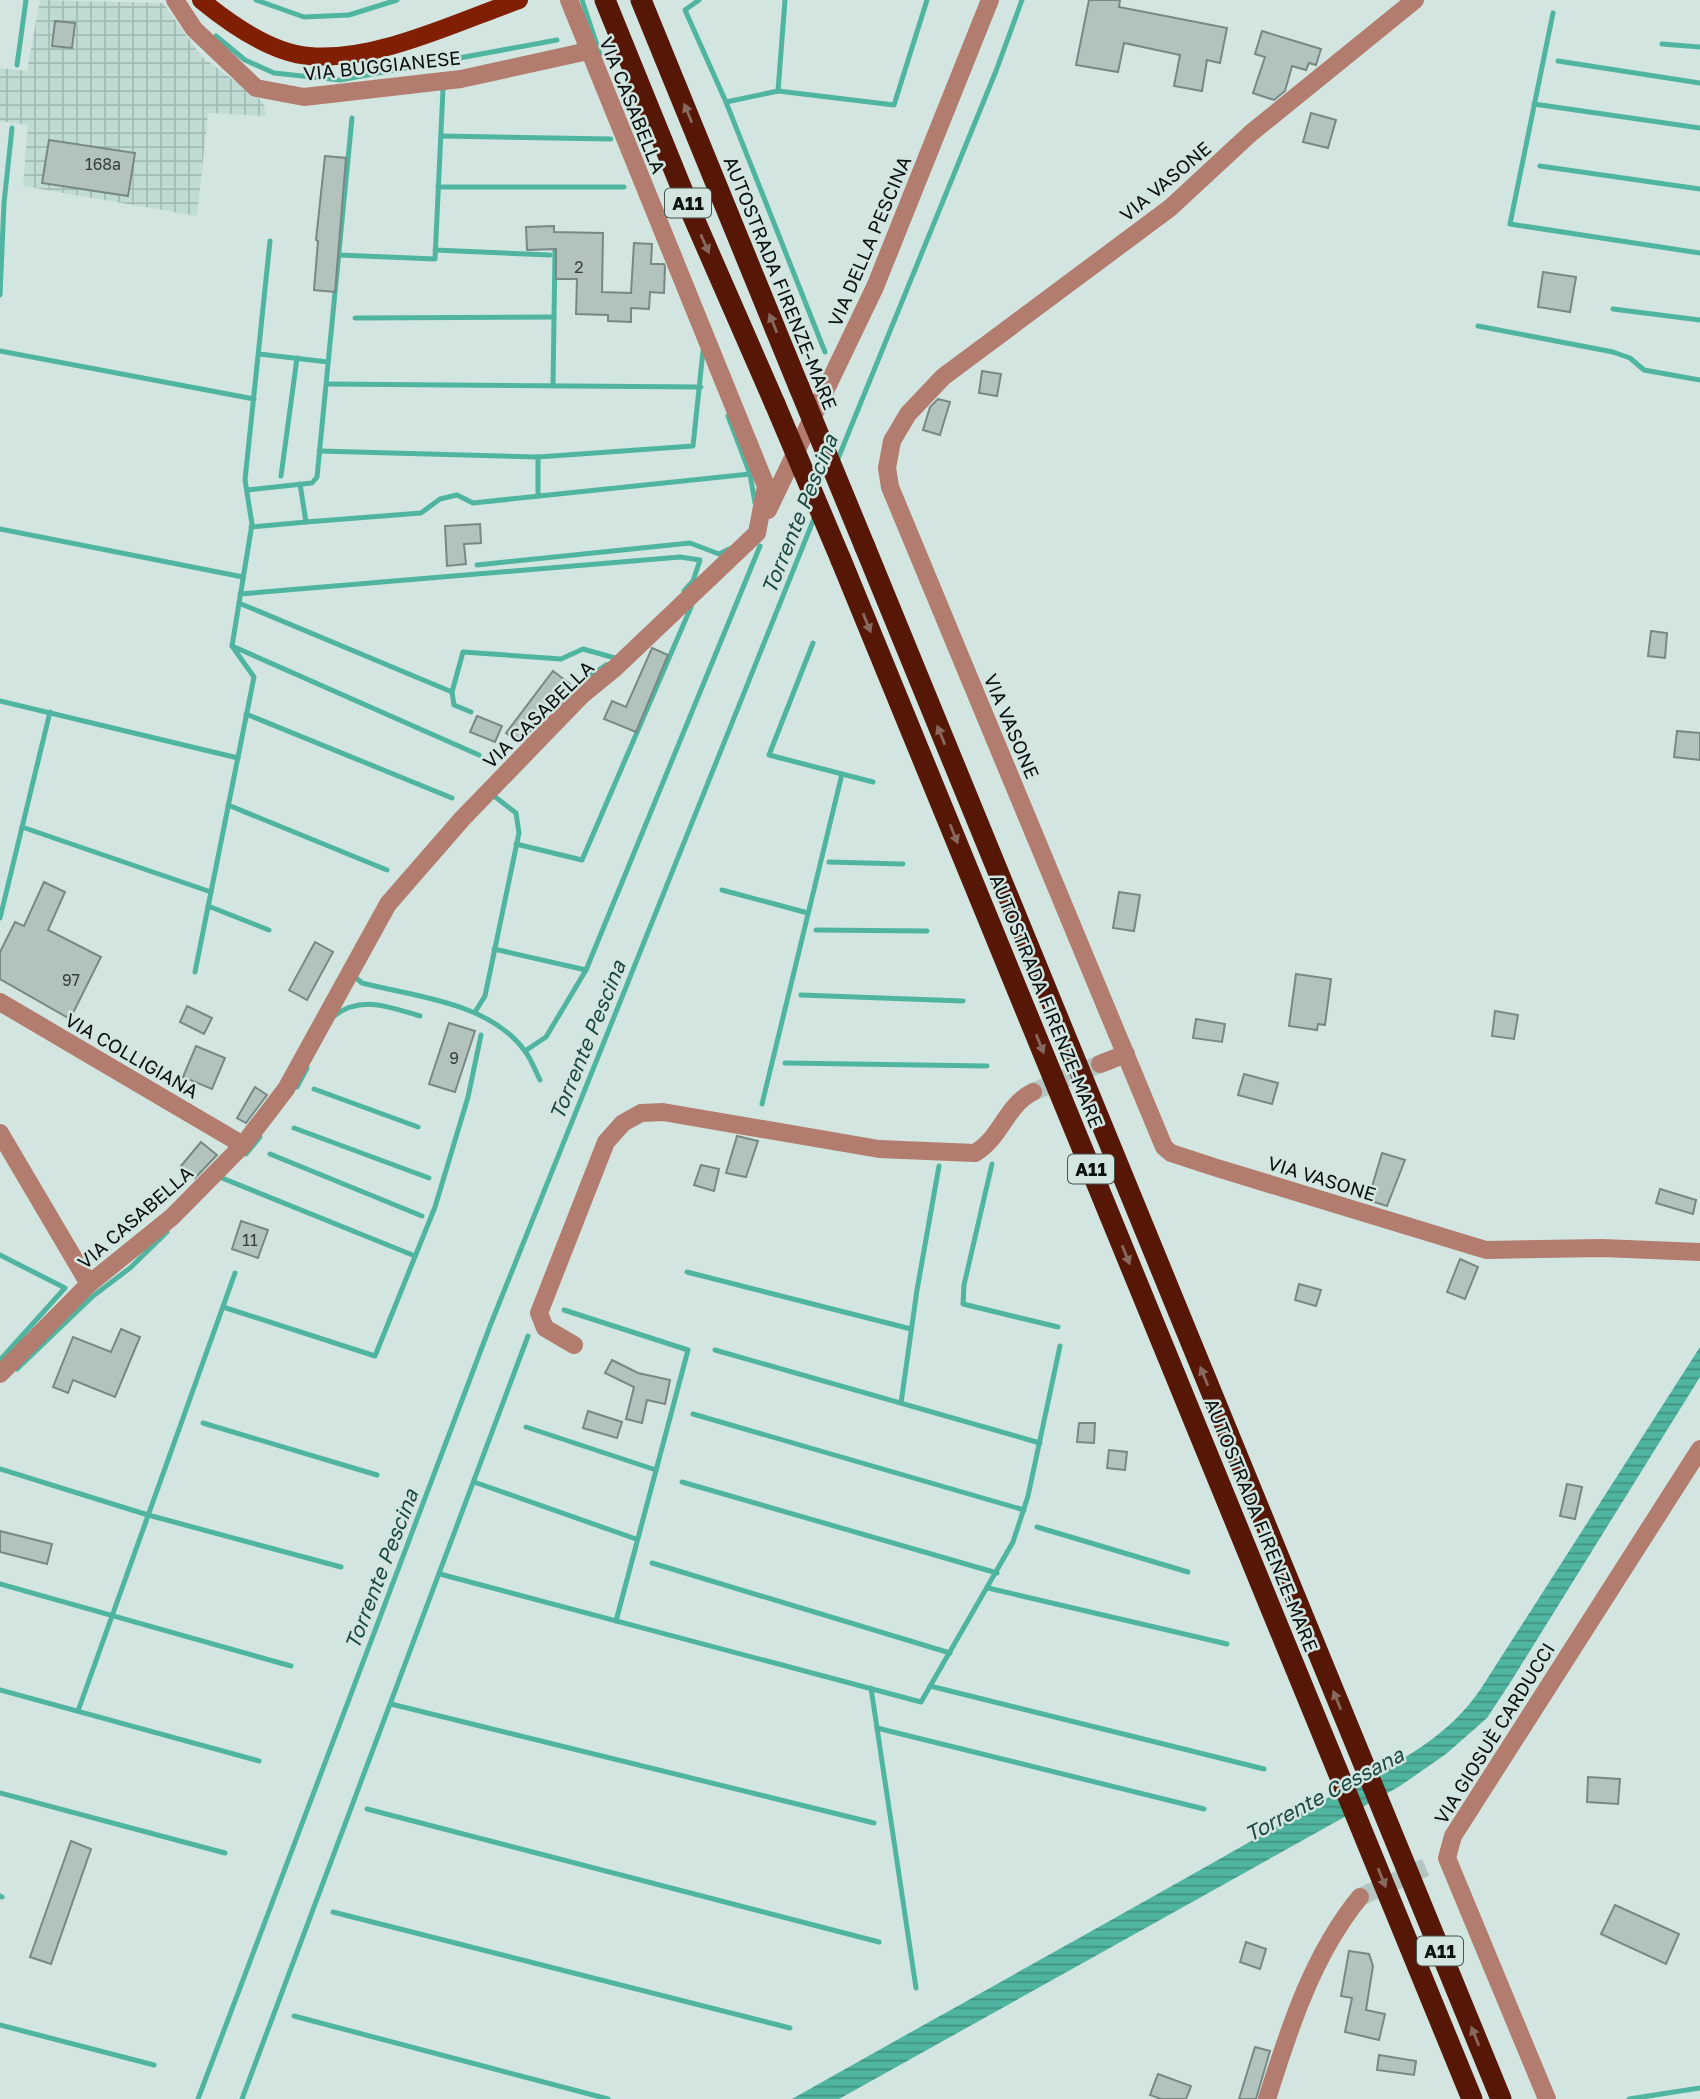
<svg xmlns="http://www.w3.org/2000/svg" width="1700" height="2099" font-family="'Golos Text',sans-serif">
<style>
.industrial{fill:url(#industrial-grid)}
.water{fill:url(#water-rules)}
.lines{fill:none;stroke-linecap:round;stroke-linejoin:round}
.stream{stroke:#50b5a0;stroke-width:5}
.building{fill:#b2c3be;stroke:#788884;stroke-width:2}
.minor-tunnel{stroke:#b5c5c1;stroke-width:18;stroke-dasharray:18 9;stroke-linecap:butt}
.minor{stroke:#b27c6e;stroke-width:18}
.major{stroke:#801f03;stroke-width:18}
.highway{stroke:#561707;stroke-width:21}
.highway-bridge{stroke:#561707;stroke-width:21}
.oneway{fill:#88695e}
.labels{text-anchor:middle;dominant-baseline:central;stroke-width:5;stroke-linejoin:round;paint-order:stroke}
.number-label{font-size:16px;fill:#353e3c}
.shield{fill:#d3e5e0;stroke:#47514e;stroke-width:2}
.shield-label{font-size:18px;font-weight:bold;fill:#0b1110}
.street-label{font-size:19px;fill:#0b1110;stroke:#d3e5e0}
.water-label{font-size:21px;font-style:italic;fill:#1c483f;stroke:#d3e5e0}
</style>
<defs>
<pattern id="industrial-grid" width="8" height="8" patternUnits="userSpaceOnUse" patternTransform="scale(1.75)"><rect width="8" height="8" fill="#c0dbd4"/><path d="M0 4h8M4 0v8" fill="none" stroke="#a4bbb5"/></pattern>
<pattern id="water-rules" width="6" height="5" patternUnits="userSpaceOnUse" patternTransform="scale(1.75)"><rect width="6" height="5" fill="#50b5a0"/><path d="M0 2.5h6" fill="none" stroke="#419281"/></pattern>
</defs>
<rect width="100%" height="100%" fill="#d3e5e0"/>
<polygon class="industrial" points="40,0 163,3 202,57 263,102 266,116 208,113 197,216 23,186 28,125 0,121 0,68 27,71"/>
<path class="water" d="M1700,1347V1377L1510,1683L1487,1718L1446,1754L1400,1786L839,2099H792C962,2003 1134,1908 1304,1811C1367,1774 1436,1754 1480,1690Z"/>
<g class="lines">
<g class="stream">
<polyline points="256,0 304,17 349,15 397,0"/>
<polyline points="582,0 600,54"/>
<polyline points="699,0 685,10 726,102 825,352"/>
<polyline points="1553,13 1510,224 1700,253"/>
<polyline points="216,36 245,60 274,73 340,80 557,40"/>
<polyline points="1662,44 1700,47"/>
<polyline points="1558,61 1700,83"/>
<polyline points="17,65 26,0"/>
<polyline points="778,91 785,0"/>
<polyline points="726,102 778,91 894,105 927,0"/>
<polyline points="1534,104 1700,128"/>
<polyline points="441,136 611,139"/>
<polyline points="1540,166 1700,189"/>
<polyline points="438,187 624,187"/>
<polyline points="435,250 550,255"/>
<polyline points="339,255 435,259 443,89"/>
<polyline points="0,295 4,203 12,128"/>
<polyline points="1613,309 1700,320"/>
<polyline points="355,318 554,317"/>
<polyline points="1478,326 1613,352 1630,358 1644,370 1700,380"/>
<polyline points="0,351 254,399"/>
<polyline points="259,354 328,362"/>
<polyline points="327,384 701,387"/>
<polyline points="553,386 555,251"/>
<polyline points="728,416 750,474 755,503"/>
<polyline points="319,451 538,457 693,446 703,351"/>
<polyline points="538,457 538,496"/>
<polyline points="837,461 996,71 1022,0"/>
<polyline points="281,476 297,358"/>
<polyline points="247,490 312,483 317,477 352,118"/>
<polyline points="306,522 421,513 440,499 457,495 473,503 750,474"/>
<polyline points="251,527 306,522 300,484"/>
<polyline points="0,529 243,577"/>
<polyline points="477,565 690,543 719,554 729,549"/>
<polyline points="240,594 680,557 700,560 693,581 684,591"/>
<polyline points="239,603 452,692"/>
<polyline points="813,643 769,755 873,782"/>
<polyline points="232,646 479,755"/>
<polyline points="591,675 606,665"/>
<polyline points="0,701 238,758"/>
<polyline points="471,712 454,705 452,692 463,652 561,659 583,649 615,658"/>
<polyline points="246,714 452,798"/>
<polyline points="228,805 387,870"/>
<polyline points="22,827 211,892"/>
<polyline points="516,844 582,860 691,607"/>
<polyline points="829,862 903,864"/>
<polyline points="722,890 808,913"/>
<polyline points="208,906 269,930"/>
<polyline points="0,918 50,712"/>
<polyline points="816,930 927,931"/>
<polyline points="494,949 586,970"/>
<polyline points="195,972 254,677 232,646 252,524 245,480 270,241"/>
<path d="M356,972L355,977L362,983C416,997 489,1002 525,1051C531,1059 535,1070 540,1080"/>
<polyline points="801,995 963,1001"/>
<polyline points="475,1012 485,996 519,833 516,813 494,796"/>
<path d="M334,1016C361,995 390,1007 420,1016"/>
<polyline points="525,1051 546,1037 586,970 760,546"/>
<polyline points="785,1063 987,1066"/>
<polyline points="297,1087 307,1068"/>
<polyline points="314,1089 418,1127"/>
<polyline points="762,1104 842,774"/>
<polyline points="294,1128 429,1178"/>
<polyline points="246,1154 260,1137"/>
<polyline points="270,1154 422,1216"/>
<polyline points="992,1164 964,1285 963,1304 1058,1327"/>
<polyline points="222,1178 415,1256"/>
<polyline points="0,1255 65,1288 0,1360"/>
<polyline points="687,1272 911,1329"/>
<polyline points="223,1307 375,1356 435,1207 468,1097 481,1035"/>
<polyline points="564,1310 688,1350 616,1621"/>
<polyline points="715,1350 1040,1443"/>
<polyline points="17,1369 93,1296 130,1268 167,1232"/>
<polyline points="901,1403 917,1290 939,1166"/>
<polyline points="693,1414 1024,1510"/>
<polyline points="203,1423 377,1475"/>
<polyline points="526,1427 656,1470"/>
<polyline points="0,1469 148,1515 341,1567"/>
<polyline points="474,1482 636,1539"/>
<polyline points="682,1482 997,1573"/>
<polyline points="1037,1527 1188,1572"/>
<polyline points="652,1563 950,1653"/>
<polyline points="440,1574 921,1702 1013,1542 1028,1496 1060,1346"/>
<polyline points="0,1584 291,1666"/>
<polyline points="988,1588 1227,1644"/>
<polyline points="930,1686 1264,1769"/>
<polyline points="871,1688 916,1988"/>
<polyline points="0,1690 259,1761"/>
<polyline points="391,1704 874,1823"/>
<polyline points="78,1711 235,1273"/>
<polyline points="877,1728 1204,1809"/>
<polyline points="0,1793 225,1853"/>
<polyline points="367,1809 879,1942"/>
<polyline points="0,1896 2,1897"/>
<polyline points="333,1912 790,2028"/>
<polyline points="294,2016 608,2099"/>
<polyline points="0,2025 154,2065"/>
<polyline points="198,2099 490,1326 815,516"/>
<polyline points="242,2099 528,1336"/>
<polyline points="1629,2099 1700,2088"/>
</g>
</g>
<g class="building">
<polygon points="1089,0 1120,0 1119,7 1227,28 1220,63 1207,60 1202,91 1174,86 1180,55 1124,43 1118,72 1076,65"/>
<polygon points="55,21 75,23 72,48 52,46"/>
<polygon points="1262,31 1321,49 1316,65 1309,63 1306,70 1292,66 1285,91 1274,100 1253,93 1265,57 1255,54"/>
<polygon points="1311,113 1336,120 1328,148 1303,142"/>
<polygon points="49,140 135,153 128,196 42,183"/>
<polygon points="325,156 346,158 335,292 314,290 318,241 316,240"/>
<polygon points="554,226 554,232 603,233 602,292 631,293 634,243 652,244 651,264 664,264 665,267 664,293 650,292 649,309 631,308 631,322 608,321 608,315 576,314 577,279 556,279 556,249 527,250 526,227"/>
<polygon points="1543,272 1576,277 1570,312 1538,307"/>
<polygon points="982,371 1001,374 997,396 979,393"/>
<polygon points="938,399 950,402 940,435 923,430 930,407"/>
<polygon points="480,524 481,543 464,544 466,564 447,566 445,526"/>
<polygon points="1651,631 1667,633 1665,658 1648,656"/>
<polygon points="652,648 668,655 636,732 604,719 612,701 626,707"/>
<polygon points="553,671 570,684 520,743 506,733"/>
<polygon points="477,716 502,726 495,742 470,732"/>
<polygon points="1677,731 1700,733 1700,760 1674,757"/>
<polygon points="44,882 65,892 48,930 101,957 70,1019 0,979 0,952 15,922 24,926"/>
<polygon points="1119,892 1140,895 1134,931 1113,928"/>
<polygon points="315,942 333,952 307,1000 289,990"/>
<polygon points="1296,974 1331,979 1325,1025 1318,1024 1317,1030 1289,1026"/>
<polygon points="187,1006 212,1018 204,1034 180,1022"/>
<polygon points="1495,1011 1518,1015 1514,1039 1492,1036"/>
<polygon points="1196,1019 1225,1024 1222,1042 1193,1038"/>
<polygon points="449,1023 475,1031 455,1092 429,1084"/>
<polygon points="196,1046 225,1058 212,1089 183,1077"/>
<polygon points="1244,1074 1278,1083 1272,1104 1238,1095"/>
<polygon points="255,1087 267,1095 246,1123 237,1118"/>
<polygon points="737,1136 758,1141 746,1177 726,1173"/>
<polygon points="201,1142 217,1155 195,1178 181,1166"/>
<polygon points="1382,1153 1405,1160 1387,1206 1368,1200"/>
<polygon points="701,1165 719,1169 714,1191 694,1185"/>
<polygon points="1660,1189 1696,1200 1693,1214 1656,1203"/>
<polygon points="241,1221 268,1230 258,1258 232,1249"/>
<polygon points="1460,1259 1478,1267 1465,1299 1447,1292"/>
<polygon points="1299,1284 1321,1290 1316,1306 1295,1300"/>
<polygon points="121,1329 140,1337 115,1397 73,1380 68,1393 53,1387 73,1337 111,1352"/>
<polygon points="612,1360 638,1373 670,1380 665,1404 647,1400 642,1423 626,1419 634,1387 605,1373"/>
<polygon points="588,1411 622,1422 617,1438 583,1428"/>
<polygon points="1079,1423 1095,1423 1094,1443 1077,1442"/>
<polygon points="1109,1450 1127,1452 1125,1470 1107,1468"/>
<polygon points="1567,1484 1582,1487 1575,1519 1560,1516"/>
<polygon points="0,1531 52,1544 47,1564 0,1552"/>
<polygon points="1588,1777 1620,1779 1618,1804 1587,1802"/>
<polygon points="71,1841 91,1849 51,1964 30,1957"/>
<polygon points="1615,1905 1679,1934 1666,1964 1601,1934"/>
<polygon points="1246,1942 1266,1949 1260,1969 1240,1962"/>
<polygon points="1349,1951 1369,1954 1373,1966 1366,2010 1385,2014 1379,2040 1345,2032 1352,1998 1341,1996"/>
<polygon points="1255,2047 1270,2051 1256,2099 1239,2099"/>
<polygon points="1379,2055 1416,2061 1414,2075 1377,2070"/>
<polygon points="1158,2074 1191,2086 1186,2099 1161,2099 1150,2095"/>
</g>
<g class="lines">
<g class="minor-tunnel">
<polyline points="1033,1092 1100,1064"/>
<polyline points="1360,1897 1431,1865"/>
</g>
<g class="minor">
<polyline points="175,0 194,29 256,88 304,97 461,79 588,51"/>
<polyline points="1415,0 1251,133 1170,208 943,377 908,414 892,441 887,468 890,487 1164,1147 1171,1153 1217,1168 1486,1250 1602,1248 1700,1252"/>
<polyline points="768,510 875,287 990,0"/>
<polyline points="0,1002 243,1145"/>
<polyline points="1100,1064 1126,1054"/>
<polyline points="0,1133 89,1284"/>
<path d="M574,1345L545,1328L539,1313L606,1142L623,1123L641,1113L663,1112L879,1149L975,1153C1001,1138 1006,1105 1033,1092"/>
<polyline points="0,1374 89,1284 172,1217 243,1145 286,1089 388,904 462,819 582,695 615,668 757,533 766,486 569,0"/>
<path d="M1267,2099C1289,2029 1313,1954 1360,1897"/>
<polyline points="1547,2099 1447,1858 1453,1836 1700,1449"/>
</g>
<path class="major" d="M201,0C229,23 271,53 309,56C375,62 457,22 519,0"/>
<g class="highway">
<polyline points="605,0 692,214 775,404"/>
<polyline points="641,0 799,387"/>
<polyline points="865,547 1501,2099"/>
<polyline points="841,560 1472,2099"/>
</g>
<g class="highway-bridge">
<polyline points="799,387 865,547"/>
<polyline points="775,404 841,560"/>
</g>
</g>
<defs><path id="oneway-solid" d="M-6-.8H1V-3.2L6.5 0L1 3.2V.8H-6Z" transform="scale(1.75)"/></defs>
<g class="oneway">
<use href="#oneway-solid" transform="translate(688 113) rotate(-112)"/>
<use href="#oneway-solid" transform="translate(705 244) rotate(66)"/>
<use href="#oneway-solid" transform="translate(773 323) rotate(-112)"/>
<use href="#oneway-solid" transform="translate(867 623) rotate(68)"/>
<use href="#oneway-solid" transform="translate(941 735) rotate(-112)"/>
<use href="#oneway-solid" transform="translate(954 834) rotate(68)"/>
<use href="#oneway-solid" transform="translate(1040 1044) rotate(68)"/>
<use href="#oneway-solid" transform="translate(1126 1255) rotate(68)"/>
<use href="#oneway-solid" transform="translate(1204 1376) rotate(-112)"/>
<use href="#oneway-solid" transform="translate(1337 1700) rotate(-112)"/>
<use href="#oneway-solid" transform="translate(1382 1878) rotate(68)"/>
<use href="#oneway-solid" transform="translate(1475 2036) rotate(-112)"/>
</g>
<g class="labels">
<g class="number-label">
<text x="103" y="164">168a</text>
<text x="579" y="267">2</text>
<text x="71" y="980">97</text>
<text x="454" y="1058">9</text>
<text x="250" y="1240">11</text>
</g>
<g class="shield">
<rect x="665" y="188.5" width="46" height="29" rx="5"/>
<rect x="1068" y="1154.5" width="46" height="29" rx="5"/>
<rect x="1417" y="1936.5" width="46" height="29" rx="5"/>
</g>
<g class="shield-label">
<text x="688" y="203">A11</text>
<text x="1091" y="1169">A11</text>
<text x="1440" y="1951">A11</text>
</g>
<g class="street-label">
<text transform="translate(382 65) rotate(-6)">VIA BUGGIANESE</text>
<text transform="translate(633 105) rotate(68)">VIA CASABELLA</text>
<text transform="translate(1165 181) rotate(-40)">VIA VASONE</text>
<text transform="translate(869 241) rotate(-67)">VIA DELLA PESCINA</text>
<text transform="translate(781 283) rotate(68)">AUTOSTRADA FIRENZE-MARE</text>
<text transform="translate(538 714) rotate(-44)">VIA CASABELLA</text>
<text transform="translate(1012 726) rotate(67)">VIA VASONE</text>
<text transform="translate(1047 1001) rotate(68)">AUTOSTRADA FIRENZE-MARE</text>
<text transform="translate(132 1055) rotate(30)">VIA COLLIGIANA</text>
<text transform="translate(1322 1178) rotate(17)">VIA VASONE</text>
<text transform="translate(135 1217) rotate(-41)">VIA CASABELLA</text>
<text transform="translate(1262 1525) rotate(68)">AUTOSTRADA FIRENZE-MARE</text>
<text transform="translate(1494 1733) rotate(-58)">VIA GIOSUÈ CARDUCCI</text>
</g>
<g class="water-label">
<text transform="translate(799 514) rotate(-68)">Torrente Pescina</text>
<text transform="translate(587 1040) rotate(-68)">Torrente Pescina</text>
<text transform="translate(381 1569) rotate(-69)">Torrente Pescina</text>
<text transform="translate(1324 1794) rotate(-28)">Torrente Cessana</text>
</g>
</g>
</svg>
